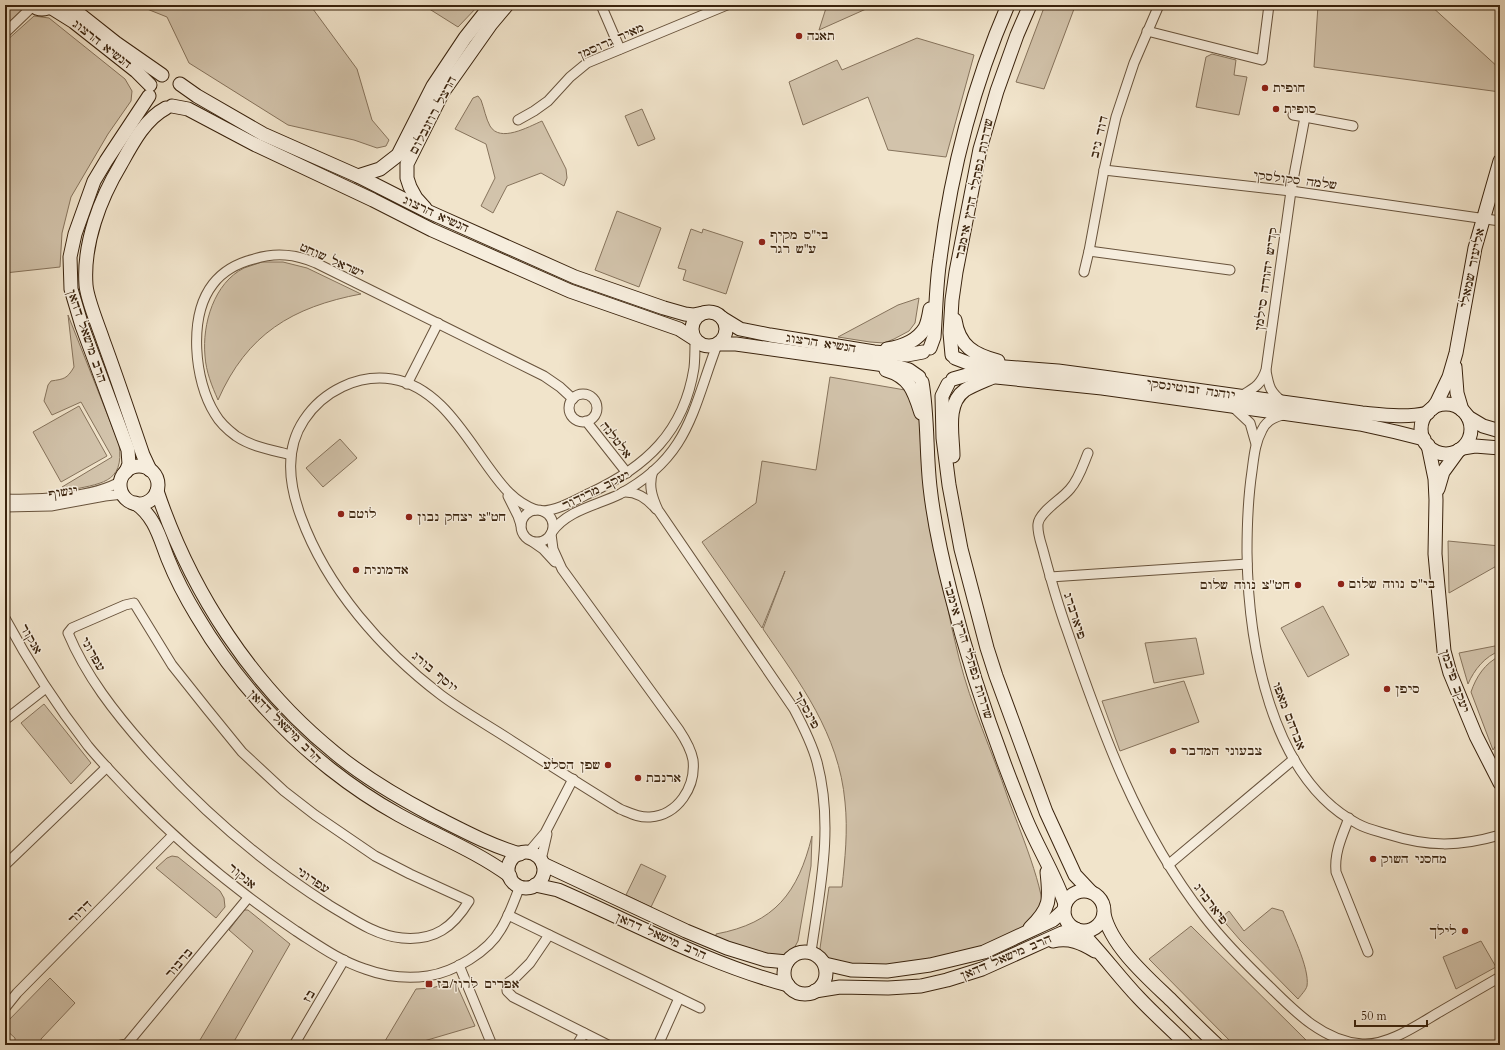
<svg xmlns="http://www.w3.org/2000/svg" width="1505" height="1050" font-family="Cardo,'Frank Ruhl Libre',serif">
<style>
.green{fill:#d2c3ab;stroke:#86735c}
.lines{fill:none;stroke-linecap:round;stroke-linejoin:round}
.street-casing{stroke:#68533c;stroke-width:11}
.secondary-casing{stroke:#3a230d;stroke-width:15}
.street{stroke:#f6eddd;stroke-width:9}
.secondary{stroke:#f6eddd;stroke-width:13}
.poi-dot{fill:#8f2418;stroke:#f6eddd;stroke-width:1.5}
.labels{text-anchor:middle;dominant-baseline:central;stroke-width:3;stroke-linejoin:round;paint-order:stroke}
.poi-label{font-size:12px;fill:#3a230d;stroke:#f6eddd;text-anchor:start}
.street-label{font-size:12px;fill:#3a230d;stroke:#f6eddd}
</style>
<rect width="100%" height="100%" fill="#f1e4cb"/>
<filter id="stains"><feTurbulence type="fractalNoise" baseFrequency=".005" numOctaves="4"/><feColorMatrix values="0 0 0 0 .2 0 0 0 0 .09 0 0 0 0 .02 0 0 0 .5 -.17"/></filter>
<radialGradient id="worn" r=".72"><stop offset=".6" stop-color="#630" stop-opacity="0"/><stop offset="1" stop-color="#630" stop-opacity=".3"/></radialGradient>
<g class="green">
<polygon points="5,5 22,5 24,8 5,26"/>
<polygon points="137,5 310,5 357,69 372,120 389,140 386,146 377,148 354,140 288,125 189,63 167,17"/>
<polygon points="423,5 479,5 458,27"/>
<polygon points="827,5 875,5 819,30"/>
<polygon points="1045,5 1086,5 1074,9 1044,89 1016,82"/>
<polygon points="1318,5 1430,5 1500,69 1500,92 1314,67"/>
<polygon points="34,16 49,18 125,79 132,91 131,101 108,134 71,197 62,233 60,267 5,273 5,42"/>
<polygon points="917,38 974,55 946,157 888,150 868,97 803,125 789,82 837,60 842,70"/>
<polygon points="1212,54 1236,60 1234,75 1247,77 1239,115 1196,107 1206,57"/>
<path d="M478,96L481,100C484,108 486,119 490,126C500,143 528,127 542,121L566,169L567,178L564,186L541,173L507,186L493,213L481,206L495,178L486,144L455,129L473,98Z"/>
<polygon points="642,109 655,139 638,146 625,116"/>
<polygon points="617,211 661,228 639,287 595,270"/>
<polygon points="691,229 702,233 703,229 743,242 726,294 683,280 686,270 678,268"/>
<path d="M262,262H283L307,268L361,294C292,307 247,334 218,400C212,386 206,372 205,356C202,324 214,283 244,268C250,266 256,264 262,262Z"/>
<polygon points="919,298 915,323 909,331 894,339 884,343 870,342 838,337 898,305"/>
<path d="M68,315L119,444C125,485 99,483 67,491L62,487L112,457L81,402L52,415L44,401L48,385L51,381C64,379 67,379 74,367Z"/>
<path d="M830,377L905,390L919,411C930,494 938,577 959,658C971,706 992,751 1008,798C1016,821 1049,898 1042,918L980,949L902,968L822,962L819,955L829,887H842C845,859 848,831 845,802C839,734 800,683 763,629L785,571L762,628L702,542L756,503L762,461L816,470Z"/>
<polygon points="79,406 107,456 61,482 33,432"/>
<polygon points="340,439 357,458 323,487 306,468"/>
<polygon points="1448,541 1500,546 1500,564 1449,593"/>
<polygon points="1323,606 1349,655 1308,677 1281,628"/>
<polygon points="1196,638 1204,674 1154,683 1145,643"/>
<path d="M1500,645V651C1485,656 1474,670 1468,684L1459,653Z"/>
<path d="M1500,656V739L1493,750L1471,692C1476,677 1485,663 1500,656Z"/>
<polygon points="1184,681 1199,722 1120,751 1102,701"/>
<polygon points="44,704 91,763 71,784 21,723"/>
<path d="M812,836L811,866L798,941L791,954L780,958L716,941V934C775,923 798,893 812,836Z"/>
<polygon points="172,856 178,857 220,891 224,898 225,907 216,918 156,868 167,858"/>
<polygon points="641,864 666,876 651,907 626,895"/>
<path d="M1272,908L1283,911C1290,929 1310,968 1307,986C1306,990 1301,995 1298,999L1240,940L1221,918L1229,911L1244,931Z"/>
<polygon points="244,910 248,910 290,944 232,1045 197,1045 253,951 229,930"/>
<polygon points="1191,926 1307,1041 1303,1045 1234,1045 1149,959"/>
<polygon points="1481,941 1496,967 1456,989 1443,957"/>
<polygon points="50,978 75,1003 41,1039 41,1045 15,1045 15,1038 5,1029 5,1024"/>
<polygon points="455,981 475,1026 424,1041 385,1041 416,989 432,988"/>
</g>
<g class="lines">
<g class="street-casing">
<g id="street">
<polyline points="601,5 620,49"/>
<polyline points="1147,31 1262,60 1269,5"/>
<polyline points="5,33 33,6"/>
<polyline points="1305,117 1353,126"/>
<polyline points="518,120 534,111 548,101 570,77 587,63 727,5"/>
<polyline points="1104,170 1291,191 1500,221"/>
<polyline points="1089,251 1230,270"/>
<polyline points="1084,272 1089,251 1104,170 1116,117 1134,63 1159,5"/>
<path d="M1266,371C1269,387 1270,392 1283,402"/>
<polyline points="407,384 438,323"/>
<circle cx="583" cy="408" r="14"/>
<path d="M1241,396C1254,388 1261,385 1266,370L1291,191L1305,117L1293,115"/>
<polyline points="1233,407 1250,423 1256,444"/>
<path d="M1283,415C1274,417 1266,421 1262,430C1255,443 1254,456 1252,471C1248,498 1247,525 1247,552C1248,642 1270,778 1358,824C1367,829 1377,831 1387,834C1428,847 1459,847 1500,835"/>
<polyline points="586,421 627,473"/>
<path d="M1088,453C1083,465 1079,479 1070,489C1062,499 1039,512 1038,524C1037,534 1042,545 1044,554C1051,580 1058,605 1067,630C1102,732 1137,830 1204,916C1224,942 1247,965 1270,987C1296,1013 1324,1041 1362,1044C1389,1046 1420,1023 1443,1010C1462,999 1481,988 1500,977"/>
<path d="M291,455C272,450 252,447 236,436C228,430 220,423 215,414C194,381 188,316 213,284C223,271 238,263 254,259C276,252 295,254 316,263L544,376L560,387L573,399"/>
<path d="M653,471C648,485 652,497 658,510L794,709C803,726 812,744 817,762C834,826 820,889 811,952"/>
<path d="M623,492C637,491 647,498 656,509"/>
<polyline points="508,496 518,516 521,525"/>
<path d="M5,499C37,500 94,498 121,481"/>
<polyline points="5,507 51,506 105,496 123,494"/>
<circle cx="537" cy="526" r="16"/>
<path d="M536,510C514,502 502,486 489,468C464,434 438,386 392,379C358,374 323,391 304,420C284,450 289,485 301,517C327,588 382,650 441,695C464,712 489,726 512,741C548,764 584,787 620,809C630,813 639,818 650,817C678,815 696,787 693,760C691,749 685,739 679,730L562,569L553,549L551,534"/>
<path d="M542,511C559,510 575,500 590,493C646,467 684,432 694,368C695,359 695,349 695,340"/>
<path d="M552,532C567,510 598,505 620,494C689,457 692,411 717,345"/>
<polyline points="533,542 543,549 555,562"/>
<polyline points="1050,577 1247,564"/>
<path d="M134,603L172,665L207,709L242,752L284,791L315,815L375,856L410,874L469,901C453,927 435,941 402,938C376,936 351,918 329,905C261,862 199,808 146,748C115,713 86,676 68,633L72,628L125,605Z"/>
<path d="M5,618C29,663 57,706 88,746C102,763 117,778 132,794C181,845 237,891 296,931C318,945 340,961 365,969C384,976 407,979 428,976C454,972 488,952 501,929C509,916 514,901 520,886"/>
<polyline points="5,720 46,688"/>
<path d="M1349,818C1342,836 1334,853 1336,872L1368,952"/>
<polyline points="528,853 545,833 573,779"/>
<polyline points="541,860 547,834"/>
<polyline points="5,865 107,767"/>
<polyline points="1168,865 1294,759"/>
<polyline points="508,915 700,1008"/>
<polyline points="549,935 530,963 515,978 509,982 507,985 507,991 513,997 608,1045"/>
<polyline points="459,965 492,1045"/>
<polyline points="5,1008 17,993 173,835"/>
<polyline points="121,1045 127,1044 248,898"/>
<polyline points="294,1045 344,960"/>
<polyline points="577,1045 584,1033"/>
<polyline points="658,1045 679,998"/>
</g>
</g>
<g class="secondary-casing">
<g id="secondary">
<path d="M32,5C39,11 46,10 54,5"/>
<polyline points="68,5 116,43 162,75"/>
<polyline points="50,7 74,22 136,71 150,85"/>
<polyline points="180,84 197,96 263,134 358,176 427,211 575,277 664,308 685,314 693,315 703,313"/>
<polyline points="172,106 188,109 256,145 373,200 432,230 570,291 679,329 693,338"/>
<polyline points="358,176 380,169 398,155 433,86 465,38 491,5"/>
<polyline points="425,208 416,198 410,187 407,178 407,164 443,92 491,24 507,5"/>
<circle cx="709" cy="329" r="17"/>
<polyline points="722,318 740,329 770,335 874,352 907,355 923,352"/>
<path d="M955,320C959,346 974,355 998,361"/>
<polyline points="719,344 736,344 899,367 909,370 919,377"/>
<path d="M930,348L934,337C936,311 936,284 940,259C951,171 973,86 1008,5"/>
<path d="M887,349C901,347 917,341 925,328C928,322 929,315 930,309"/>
<polyline points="952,355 950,333 952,300 956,272 980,149 997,91 1017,35 1030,5"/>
<path d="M955,358L968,363L979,365L1058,371L1103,377L1362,413C1384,415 1406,418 1428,413"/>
<polyline points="1455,367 1457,393 1462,410"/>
<path d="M886,370C910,377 914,391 921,413"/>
<polyline points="953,379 967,375 976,375 1102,388 1360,424 1396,432 1424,439"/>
<path d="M922,382C928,417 926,452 930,487C934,523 942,559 951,594C970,670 996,746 1026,819C1038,848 1055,875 1065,904"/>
<polyline points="948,384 942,396 943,438 949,485 961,549 987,648 996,676 1046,812 1075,875 1091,892"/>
<circle cx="1446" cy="429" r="25"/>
<polyline points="1432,409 1437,402 1449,377 1456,353 1475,248 1500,161"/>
<polyline points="1468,417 1483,426 1500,431"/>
<polyline points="1428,445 1435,479 1436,500 1435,554 1444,651 1450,673 1476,736 1500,783"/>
<polyline points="1463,448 1475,446 1500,448"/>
<path d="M953,456C953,436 945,404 965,390C973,385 984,381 993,377"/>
<circle cx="139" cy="485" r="19"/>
<path d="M150,470L143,455C130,417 117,378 103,340C98,325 87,299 86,285C83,243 100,199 121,164C132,144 145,119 166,108"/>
<polyline points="126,472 129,464 128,450 82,326 71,289 70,257 75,234 94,181 106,161 149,96"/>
<polyline points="1438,489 1443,472 1459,450"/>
<path d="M157,491C191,592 252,686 335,753C364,777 398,797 432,815C460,829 489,845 520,854"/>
<path d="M135,503C155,516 160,539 168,559C176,579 186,598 197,616C217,650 242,683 269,712C305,752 352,789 399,815C435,835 476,851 510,876"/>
<circle cx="526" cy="870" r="18"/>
<polyline points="543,864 686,931 727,948 766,960 787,962"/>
<path d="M535,885L558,890C634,923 708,964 788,985"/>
<circle cx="1084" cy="911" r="20"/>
<path d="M1104,914C1111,946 1148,978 1171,1000C1186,1015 1201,1030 1217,1045"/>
<path d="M1030,928C1051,908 1050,899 1047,872"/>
<path d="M1080,931C1101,952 1118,976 1139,998C1154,1014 1171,1029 1187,1045"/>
<path d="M1053,941C1069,937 1082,943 1095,951"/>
<circle cx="805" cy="973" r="21"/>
<polyline points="825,964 851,970 887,971 930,965 955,959 984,952 1053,920 1064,910"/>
<polyline points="815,991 840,987 888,988 921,986 947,980 982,969 1062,933 1076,929"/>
</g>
</g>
<use href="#street" class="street"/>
<use href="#secondary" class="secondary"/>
</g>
<g class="poi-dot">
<circle cx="799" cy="36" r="4"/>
<circle cx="1265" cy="88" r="4"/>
<circle cx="1276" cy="109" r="4"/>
<circle cx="762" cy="242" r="4"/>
<circle cx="341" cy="514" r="4"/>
<circle cx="409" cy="517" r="4"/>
<circle cx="356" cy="570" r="4"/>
<circle cx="1341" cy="584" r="4"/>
<circle cx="1298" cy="585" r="4"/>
<circle cx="1387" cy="689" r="4"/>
<circle cx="1173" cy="751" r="4"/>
<circle cx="608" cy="765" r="4"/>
<circle cx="638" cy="778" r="4"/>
<circle cx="1373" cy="859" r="4"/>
<circle cx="1465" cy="931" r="4"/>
<rect x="425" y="980" width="8" height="8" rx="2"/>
</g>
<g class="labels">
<g class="poi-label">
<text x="807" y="36">תאנה</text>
<text x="1273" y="88">חופית</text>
<text x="1284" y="109">סופית</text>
<text x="770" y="235">בי"ס מקיף<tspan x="770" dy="14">ע"ש רגר</tspan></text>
<text x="349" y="514">לוטם</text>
<text x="417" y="517">חט"צ יצחק נבון</text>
<text x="364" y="570">אדמונית</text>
<text x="1349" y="584">בי"ס נווה שלום</text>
<text x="1290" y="585" text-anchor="end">חט''צ נווה שלום</text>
<text x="1395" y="689">סיפן</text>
<text x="1181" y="751">צבעוני המדבר</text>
<text x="600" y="765" text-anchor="end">שפן הסלע</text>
<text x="646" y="778">ארנבת</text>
<text x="1381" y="859">מחסני השוק</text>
<text x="1457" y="931" text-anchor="end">לילך</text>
<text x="437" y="984">אפרים לרון/בז</text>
</g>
<g class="street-label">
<text transform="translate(611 41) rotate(-24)">מאיר גרוסמן</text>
<text transform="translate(102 44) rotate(38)">הנשיא הרצוג</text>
<text transform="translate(433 115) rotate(-62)">הרצל רוזנבלום</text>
<text transform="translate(1099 137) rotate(-77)">דוד ניב</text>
<text transform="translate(1295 180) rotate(7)">שלמה סקולסקי</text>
<text transform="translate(974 189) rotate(-78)">שדרות נפתלי הרץ אימבר</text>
<text transform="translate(436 214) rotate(25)">הנשיא הרצוג</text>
<text transform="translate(332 260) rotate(24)">ישראל שוחט</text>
<text transform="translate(1472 268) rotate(-78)">אליעזר שמאלי</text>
<text transform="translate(1266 279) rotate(-82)">קדיש יהודה סילמן</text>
<text transform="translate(87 336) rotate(71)">הרב מישאל דהאן</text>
<text transform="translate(821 343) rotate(9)">הנשיא הרצוג</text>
<text transform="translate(1191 389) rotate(8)">יוהנה זבוטינסקי</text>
<text transform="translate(616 440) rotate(52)">אלטלנה</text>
<text transform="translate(596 490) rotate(-26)">יעקב מרידור</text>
<text transform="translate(63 492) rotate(-9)">ינשוף</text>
<text transform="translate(1075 616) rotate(72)">פיארברג</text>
<text transform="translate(31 639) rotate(60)">אנקור</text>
<text transform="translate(968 650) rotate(73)">שדרות נפתלי הרץ אימבר</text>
<text transform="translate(93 654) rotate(61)">עפרוני</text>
<text transform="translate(435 672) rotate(40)">יוסף בורג</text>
<text transform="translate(1455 681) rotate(71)">יעקב פיכמן</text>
<text transform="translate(807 710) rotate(61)">פינסקר</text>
<text transform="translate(1289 716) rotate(69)">אברהם מאפו</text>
<text transform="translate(285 726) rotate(45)">הרב מישאל דהאן</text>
<text transform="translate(242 876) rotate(40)">אנקור</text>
<text transform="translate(313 880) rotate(34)">עפרוני</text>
<text transform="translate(1211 904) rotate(53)">פיארברג</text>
<text transform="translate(80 912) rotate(-45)">דרור</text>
<text transform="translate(661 936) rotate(24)">הרב מישאל דהאן</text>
<text transform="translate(1006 957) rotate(-23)">הרב מישאל דהאן</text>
<text transform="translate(179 963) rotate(-50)">ברבור</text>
<text transform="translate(309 996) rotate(-59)">בז</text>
</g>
</g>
<rect width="1505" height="1050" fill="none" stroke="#f1e4cb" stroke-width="20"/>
<rect x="6" y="6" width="1493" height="1038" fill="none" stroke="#3a230d" stroke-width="2"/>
<rect x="10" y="10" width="1485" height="1030" fill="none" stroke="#3a230d"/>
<path d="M1355 1020v6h72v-6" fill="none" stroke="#3a230d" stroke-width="2"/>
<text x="1361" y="1020" font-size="12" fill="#3a230d" stroke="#f6eddd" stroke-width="3" paint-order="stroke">50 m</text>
<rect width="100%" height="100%" filter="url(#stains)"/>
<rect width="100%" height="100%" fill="url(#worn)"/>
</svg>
